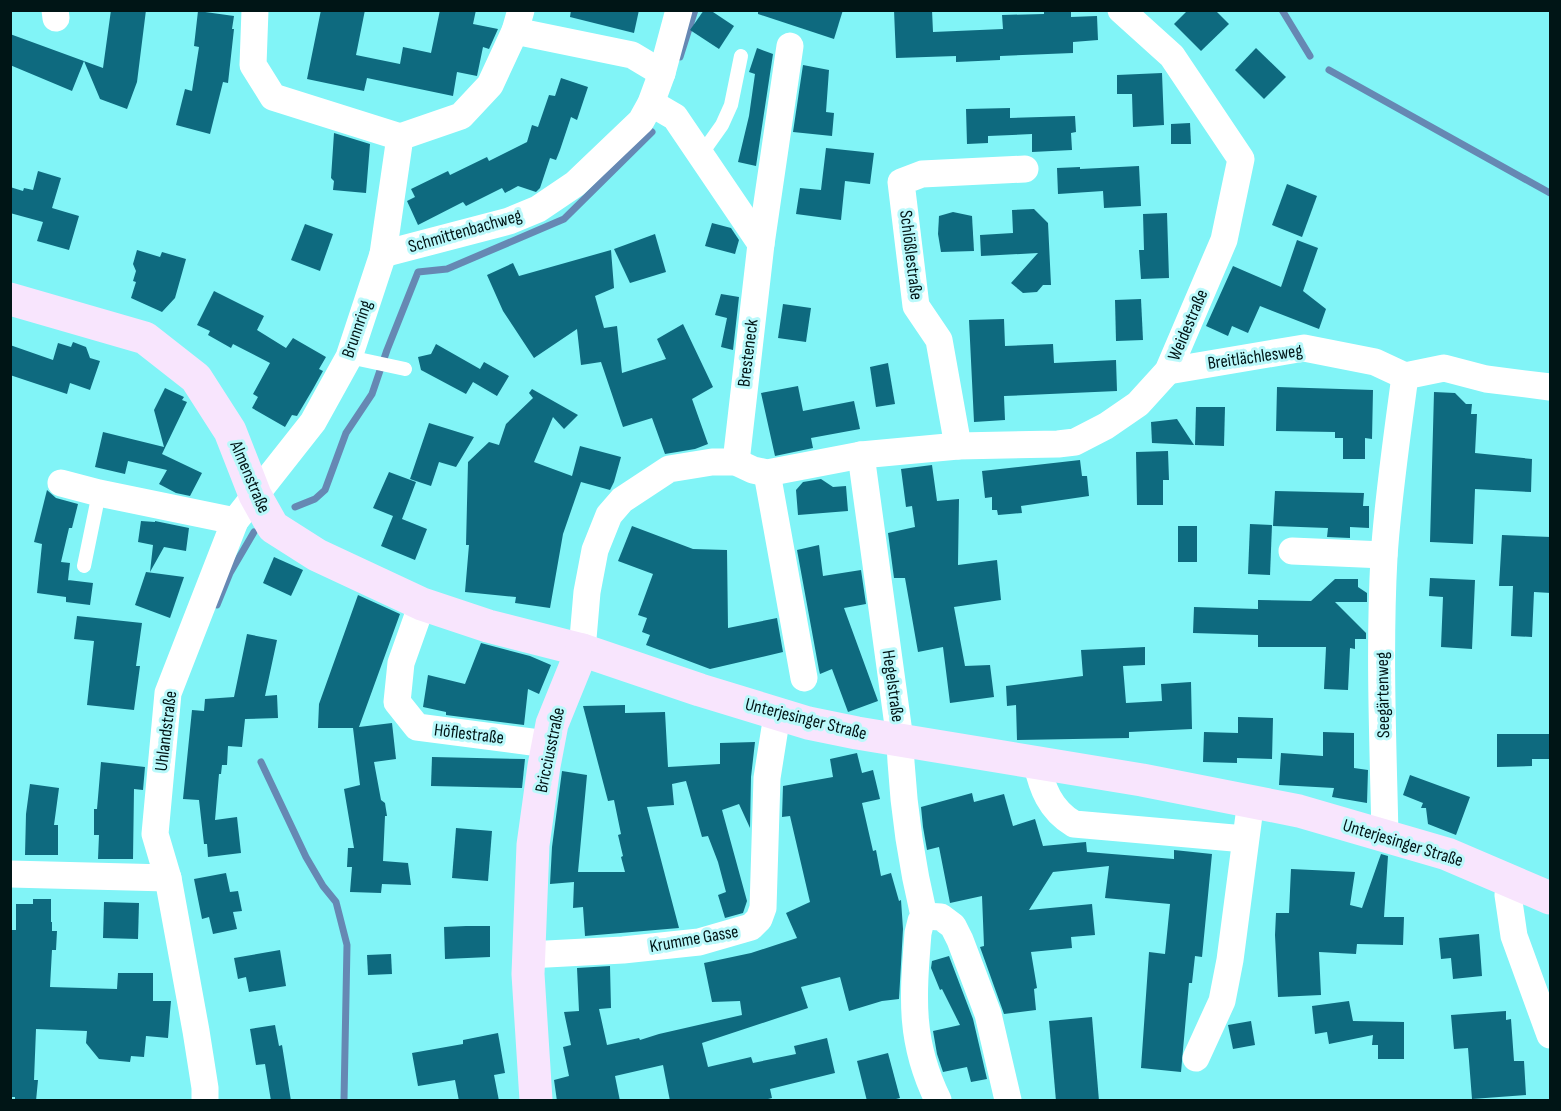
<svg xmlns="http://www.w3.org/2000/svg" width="1561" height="1111" font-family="'Sofia Sans Condensed',sans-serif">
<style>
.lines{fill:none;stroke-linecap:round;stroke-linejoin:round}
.stream{stroke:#6688b3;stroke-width:7}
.building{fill:#0e6a7f}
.lane{stroke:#fff;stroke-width:14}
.street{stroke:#fff;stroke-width:27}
.secondary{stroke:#f8e5fd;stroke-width:33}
.labels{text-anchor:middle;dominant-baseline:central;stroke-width:6;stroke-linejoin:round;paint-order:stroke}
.street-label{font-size:18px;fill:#001516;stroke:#baf9fb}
</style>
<rect width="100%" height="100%" fill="#81f4f7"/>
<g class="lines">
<g class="stream">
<polyline points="1282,10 1310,56"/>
<polyline points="680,57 695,10"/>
<polyline points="1329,70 1550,193"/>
<polyline points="295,507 315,499 325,490 346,433 372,394 387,350 418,272 447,269 564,219 652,132"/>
<polyline points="217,605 230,573 254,532"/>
<polyline points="261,762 306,857 323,886 336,902 347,945 344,1100"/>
</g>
</g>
<g class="building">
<polygon points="111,10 146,10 137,82 127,109 100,99 84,61 72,91 10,65 10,34 103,68"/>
<polygon points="321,10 365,10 356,55 400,64 403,47 431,53 440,10 476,10 473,24 498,29 489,49 483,47 477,76 457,72 453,96 367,78 364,91 307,79"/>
<polygon points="571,10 639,10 634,33 570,17"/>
<polygon points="704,10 710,10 734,26 719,49 690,30"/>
<polygon points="758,10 843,10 834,39 758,14"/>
<polygon points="894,10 932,10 933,32 1003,29 1002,15 1044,14 1044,10 1071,10 1071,17 1097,16 1098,40 1073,42 1073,53 1000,56 1000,60 956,62 956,56 896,58"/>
<polygon points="1188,10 1215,10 1229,24 1201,51 1174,24"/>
<polygon points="198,11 234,16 232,29 234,29 228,83 223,82 210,134 176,125 185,89 192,91 199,47 194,46"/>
<polygon points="757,48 773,54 756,166 738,162 749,116 755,74 749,72"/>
<polygon points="1256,48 1286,77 1264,99 1235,70"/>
<polygon points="803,65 829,70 826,112 834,113 832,136 793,132"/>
<polygon points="1162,73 1164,125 1133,127 1132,94 1117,94 1117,75"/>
<polygon points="561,78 588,87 577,120 571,117 560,150 556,160 550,158 540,188 536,192 518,186 505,193 502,188 466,206 463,202 418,225 407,201 415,197 411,189 448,171 450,175 487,157 489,161 527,142 532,125 538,127 549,95 555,96"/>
<polygon points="1010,108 1010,118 1075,116 1076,132 1071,133 1072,150 1032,152 1032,134 988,136 988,143 967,144 966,109"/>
<polygon points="1190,123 1191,144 1171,144 1171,124"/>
<polygon points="334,133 370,144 366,193 333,190 334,181 331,178"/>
<polygon points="826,148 874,153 870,184 845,181 841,220 796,214 800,188 821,190"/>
<polygon points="1139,166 1141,206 1104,208 1103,191 1058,194 1057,168 1080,167 1080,169"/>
<polygon points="38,171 61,178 52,208 79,216 69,250 37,241 43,222 10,213 10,187 23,191 24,188 33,190"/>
<polygon points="1287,184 1317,196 1302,237 1272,225"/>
<polygon points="1034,209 1048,223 1051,285 1043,285 1037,292 1023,293 1011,283 1038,253 981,256 980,235 1013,233 1012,210"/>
<polygon points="953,212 972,216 974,251 941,252 938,234 939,216"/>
<polygon points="1167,213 1169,278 1141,279 1139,250 1144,250 1143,214"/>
<polygon points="712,223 731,228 739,240 735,254 705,246"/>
<polygon points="305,224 333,234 320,271 291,260"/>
<polygon points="655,234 666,272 630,283 614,249"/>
<polygon points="1297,240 1318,248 1303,291 1326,309 1319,329 1260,306 1248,333 1232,326 1228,336 1206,326 1233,266 1281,287"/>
<polygon points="137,250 160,257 162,252 186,259 175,298 162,312 131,298 136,282 133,281 136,271 133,264"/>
<polygon points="611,250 614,288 595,296 604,328 617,326 622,373 666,359 657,339 683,324 713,387 692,399 708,444 695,449 665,454 652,418 623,427 601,362 581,365 577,329 534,358 503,311 487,275 513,263 519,276"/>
<polygon points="214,291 264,316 257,330 286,348 293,338 326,357 319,369 323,371 313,389 297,416 292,415 285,427 252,408 258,397 253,394 270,363 233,344 231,348 208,335 210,331 197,325"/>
<polygon points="721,294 739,297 733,350 721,347 727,318 715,315"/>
<polygon points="1141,299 1143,340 1116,341 1115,300"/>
<polygon points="783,304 811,308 806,342 778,338"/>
<polygon points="1004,319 1005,346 1053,344 1054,363 1116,360 1117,391 1004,396 1005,420 974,422 969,320"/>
<polygon points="73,342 86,347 90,358 100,361 90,390 70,383 67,394 10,375 10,345 53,360 58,343 71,347"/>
<polygon points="436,344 480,369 484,362 509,376 497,396 473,382 466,394 421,370 418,357 431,354"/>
<polygon points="888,363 895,404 876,407 870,367"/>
<polygon points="798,386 803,411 854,401 860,429 811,438 813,448 775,456 761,393"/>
<polygon points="1277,387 1373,390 1372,439 1365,438 1365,459 1343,459 1343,438 1335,438 1335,432 1276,431"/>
<polygon points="165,388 184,397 182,400 187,402 162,454 202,473 190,496 176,493 159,484 167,470 128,461 125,474 95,467 103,432 164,447 154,410"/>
<polygon points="532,389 578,415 564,429 553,417 534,462 572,476 580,446 621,457 614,482 610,490 581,482 563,534 550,608 515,603 516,597 465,592 469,545 466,545 468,462 489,442 499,445 506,424 533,398 529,393"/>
<polygon points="1434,392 1455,393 1466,404 1472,404 1471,414 1477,414 1475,453 1532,459 1531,492 1475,489 1473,544 1430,542"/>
<polygon points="1196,407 1225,407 1224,446 1195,445"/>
<polygon points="1177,419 1194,445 1152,443 1151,422"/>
<polygon points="429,423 474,437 456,467 439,462 431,486 410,479"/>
<polygon points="1168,451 1169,480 1163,480 1163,505 1137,505 1136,452"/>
<polygon points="1080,460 1082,476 1087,476 1089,496 1021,506 1022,513 998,515 997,510 992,510 992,497 985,498 982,471"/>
<polygon points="932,465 937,501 959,499 958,565 997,560 1001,600 954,607 965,666 990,665 994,697 950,703 943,647 918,652 905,578 894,578 888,533 915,527 912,506 906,507 901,469"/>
<polygon points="389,472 416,482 402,519 427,529 415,560 381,546 393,516 373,508"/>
<polygon points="821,479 833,487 846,486 848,511 798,515 796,490 803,482"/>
<polygon points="47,490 56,498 78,504 72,528 69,528 61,562 70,563 67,589 68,580 93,583 90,605 66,602 66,597 37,593 42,544 34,542"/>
<polygon points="1275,491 1364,493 1363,506 1369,506 1369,528 1350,527 1350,538 1327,537 1328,528 1273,526"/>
<polygon points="141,521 155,522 155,521 189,528 186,551 164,547 150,572 153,545 138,542"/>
<polygon points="1250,524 1272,525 1270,575 1248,574"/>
<polygon points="632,526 693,549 727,550 728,628 777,618 783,652 710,669 646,645 650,635 642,632 647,618 638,615 653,574 618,561"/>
<rect x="1178" y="526" width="19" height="36"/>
<polygon points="1502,535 1551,537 1551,593 1534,592 1532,637 1511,636 1513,586 1499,586"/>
<polygon points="819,545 823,576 861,570 866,604 844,608 878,701 848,712 832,669 820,674 819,670 797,550"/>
<polygon points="274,557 303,570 291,596 263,583"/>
<polygon points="146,572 184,577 170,618 135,605"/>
<polygon points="1430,578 1475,580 1472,649 1441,647 1443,597 1429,596"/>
<polygon points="1335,579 1358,579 1358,587 1367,593 1367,602 1335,602 1366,633 1366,639 1355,639 1355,649 1350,648 1348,690 1324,689 1326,647 1258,647 1258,635 1193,633 1194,607 1258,609 1258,600 1311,601"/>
<polygon points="358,595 400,614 359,727 392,723 396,759 374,762 381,800 385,803 387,816 385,816 383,861 408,863 411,885 382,884 381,893 350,892 352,867 347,867 348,848 354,848 344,789 360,785 353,728 318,728 319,704"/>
<polygon points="77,616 142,623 136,666 140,666 134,710 87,705 94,641 74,639"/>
<polygon points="247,634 277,640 265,696 277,695 278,718 245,719 242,747 228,746 227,765 222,765 221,774 219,774 215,820 237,817 241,853 208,857 207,844 204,844 199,800 183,799 192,710 204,711 205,699 234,697"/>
<polygon points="481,643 530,656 551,665 539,694 528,689 524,725 446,715 446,712 423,707 428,675 465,684"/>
<polygon points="1145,647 1145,665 1123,666 1126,703 1162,701 1161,684 1191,682 1192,729 1129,732 1129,738 1017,740 1016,705 1007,706 1006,686 1083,676 1081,650"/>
<polygon points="625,705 625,713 665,712 668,767 720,764 720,743 755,742 751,777 750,828 739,804 722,810 747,901 743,913 725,918 718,895 726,892 718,862 708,836 702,837 686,781 672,784 674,805 647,807 679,928 585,936 583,907 573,908 574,882 550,884 552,847 562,771 587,775 578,872 625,872 621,857 623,856 618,835 621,834 614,800 608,801 583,706"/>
<polygon points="1238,717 1273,718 1272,759 1237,758 1237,763 1203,762 1204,732 1238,733"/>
<polygon points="1323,732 1354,733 1354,768 1368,770 1367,803 1332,797 1334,788 1279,785 1281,753 1323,756"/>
<polygon points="1497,734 1551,734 1551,759 1532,759 1532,766 1497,767"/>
<polygon points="857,753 862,773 873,770 880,799 862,803 873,851 876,850 881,876 891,873 899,901 901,900 903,929 899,999 882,1001 849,1011 840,977 801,987 808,1008 702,1043 708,1067 751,1057 753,1063 796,1054 794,1046 827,1038 835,1073 770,1089 772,1098 760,1101 670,1101 663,1065 615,1076 620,1101 557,1101 554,1080 569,1076 563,1047 571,1045 564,1012 579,1011 577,968 610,966 611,1008 599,1009 607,1045 639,1038 640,1040 659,1034 742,1015 740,1001 712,1002 704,963 751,953 797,938 786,913 810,902 790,816 782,817 783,786 833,777 830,759"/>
<polygon points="432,757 525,759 522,788 431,786"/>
<polygon points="101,762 145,767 143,790 134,789 133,859 98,859 99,835 94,835 94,809 97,809"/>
<polygon points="1410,775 1470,797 1456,835 1428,824 1426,808 1421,808 1423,803 1403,795"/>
<polygon points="30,784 59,788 54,825 58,825 58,855 25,855 26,814"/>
<polygon points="972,793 974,802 1004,794 1013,826 1035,819 1043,846 1086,842 1087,852 1174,859 1174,850 1212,854 1202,957 1195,956 1192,983 1189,983 1181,1072 1141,1068 1149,952 1165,954 1170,904 1105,898 1109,866 1053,872 1029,910 1092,904 1095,935 1071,937 1072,948 1031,952 1037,988 1034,989 1036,1010 1004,1014 980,947 984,946 982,896 950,903 939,847 927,850 923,827 921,807"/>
<polygon points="456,828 492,831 488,881 452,878"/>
<polygon points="1381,854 1388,856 1384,917 1404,917 1403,945 1357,944 1356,954 1319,952 1321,995 1278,997 1275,935 1276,913 1289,913 1291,869 1355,872 1350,905 1362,908"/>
<polygon points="226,873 230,892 238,891 242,911 233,912 237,929 213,934 209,917 202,919 194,879"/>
<polygon points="33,899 51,899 51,922 52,922 52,931 57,931 56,950 52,950 50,987 117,989 118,973 153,973 153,1001 171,1001 170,1012 168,1038 146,1036 144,1057 131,1056 130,1062 99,1059 86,1043 87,1031 36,1029 34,1080 38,1080 36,1101 15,1101 15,1097 10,1097 10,930 16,930 16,904 33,904"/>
<polygon points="104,902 139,903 138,939 103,938"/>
<polygon points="466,926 490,926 490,957 445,959 444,927"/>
<polygon points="1479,934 1482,976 1453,979 1451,958 1441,959 1439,938"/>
<polygon points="280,950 286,986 249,992 246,977 238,979 234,958"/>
<polygon points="391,954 392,974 368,975 367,955"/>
<polygon points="949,956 973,1019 987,1079 971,1082 967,1067 943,1072 937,1054 933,1031 960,1025 942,989 940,990 931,968 932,961"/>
<polygon points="1349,1001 1353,1021 1404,1022 1404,1059 1378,1059 1378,1045 1372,1045 1373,1035 1329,1044 1327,1032 1315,1034 1312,1006"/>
<polygon points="1506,1011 1506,1020 1511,1019 1514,1061 1524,1061 1526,1095 1472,1099 1468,1048 1454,1049 1451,1015"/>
<polygon points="1092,1017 1099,1101 1056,1101 1049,1021"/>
<polygon points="1251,1021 1255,1045 1233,1049 1228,1025"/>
<polygon points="275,1025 279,1046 282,1045 291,1101 271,1101 265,1064 256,1065 250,1029"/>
<polygon points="498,1033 505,1073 494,1075 499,1101 459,1101 455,1080 418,1086 412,1053 463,1044 463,1040"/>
<polygon points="888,1053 900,1098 888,1101 867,1101 857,1061"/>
</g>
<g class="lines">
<g class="lane">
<polyline points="700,156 722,125 731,105 741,56"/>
<polyline points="349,357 405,369"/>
<polyline points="84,566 99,493"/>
</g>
<g class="street">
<polyline points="55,10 56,18"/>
<polyline points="255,10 253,65 273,97 400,137"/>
<polyline points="515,31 632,55 662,73"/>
<polyline points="651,103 675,117 761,244"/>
<polyline points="383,254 509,221 538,209 575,184 641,121 651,103 662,73 679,10"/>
<polyline points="1168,371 1304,348 1375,362 1405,376 1444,368 1486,379 1550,387"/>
<polyline points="958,446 939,340 916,306 901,182 922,174 1025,169"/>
<path d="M861,455L900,740C902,801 910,857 924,916L921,921L918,933C913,997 909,1041 938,1100"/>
<polyline points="736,462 761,244 790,46"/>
<polyline points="767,473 804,678"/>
<polyline points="61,483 99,493 235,521"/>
<polyline points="1292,551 1384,555"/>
<polyline points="422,604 401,663 397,702 417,727 547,744"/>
<polyline points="582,650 587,592 595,550 609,515 622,500 669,469 712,462 736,462 753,470 767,473 861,455 958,446 1058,444 1075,442 1106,426 1138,404 1168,371 1224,240 1241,159 1172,56 1121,10"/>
<path d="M1036,761C1042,788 1050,810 1074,824L1245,839"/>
<path d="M1385,835C1383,743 1379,650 1384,557C1388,497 1397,436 1405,376"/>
<polyline points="10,874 168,878"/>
<polyline points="1511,880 1508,895 1514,936 1550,1035"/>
<polyline points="924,916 941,917 953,926 960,940 988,1014 1008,1100"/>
<polyline points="528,955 623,950 699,942 751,927 759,919 763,908 767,778 777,715"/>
<polyline points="1196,1058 1222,1001 1230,960 1251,800"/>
<polyline points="205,1100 205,1088 196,1031 168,878 155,834 168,693 235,521 313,422 349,357 383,254 400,137 461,116 490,85 515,31 521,10"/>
</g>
<g class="secondary">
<polyline points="10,299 145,338 196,378 230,431 255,495 273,527 317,555 422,604 488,626 582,650 700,690 808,723 857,733 1142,780 1299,811 1447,854 1550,898"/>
<polyline points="536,1100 528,974 533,845 544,766 552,724 582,650"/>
</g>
</g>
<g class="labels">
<g class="street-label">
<text transform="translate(465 231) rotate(-16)">Schmittenbachweg</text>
<text transform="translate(911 255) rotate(83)">Schlößlestraße</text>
<text transform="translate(1188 325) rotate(-67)">Weidestraße</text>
<text transform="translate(357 329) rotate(-71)">Brunnring</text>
<text transform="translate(748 353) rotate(-83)">Bresteneck</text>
<text transform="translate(1255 357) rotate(-8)">Breitlächlesweg</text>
<text transform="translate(250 477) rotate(67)">Almenstraße</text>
<text transform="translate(893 686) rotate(82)">Hegelstraße</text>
<text transform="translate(1383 695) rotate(-91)">Seegärtenweg</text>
<text transform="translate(806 719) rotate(14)">Unterjesinger Straße</text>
<text transform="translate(166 731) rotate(-83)">Uhlandstraße</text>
<text transform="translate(469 734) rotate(7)">Höflestraße</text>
<text transform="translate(550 750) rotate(-78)">Bricciusstraße</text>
<text transform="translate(1403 843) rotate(17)">Unterjesinger Straße</text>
<text transform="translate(694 939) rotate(-10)">Krumme Gasse</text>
</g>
</g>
<rect width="1561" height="1111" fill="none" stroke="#001516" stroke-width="24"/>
</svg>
